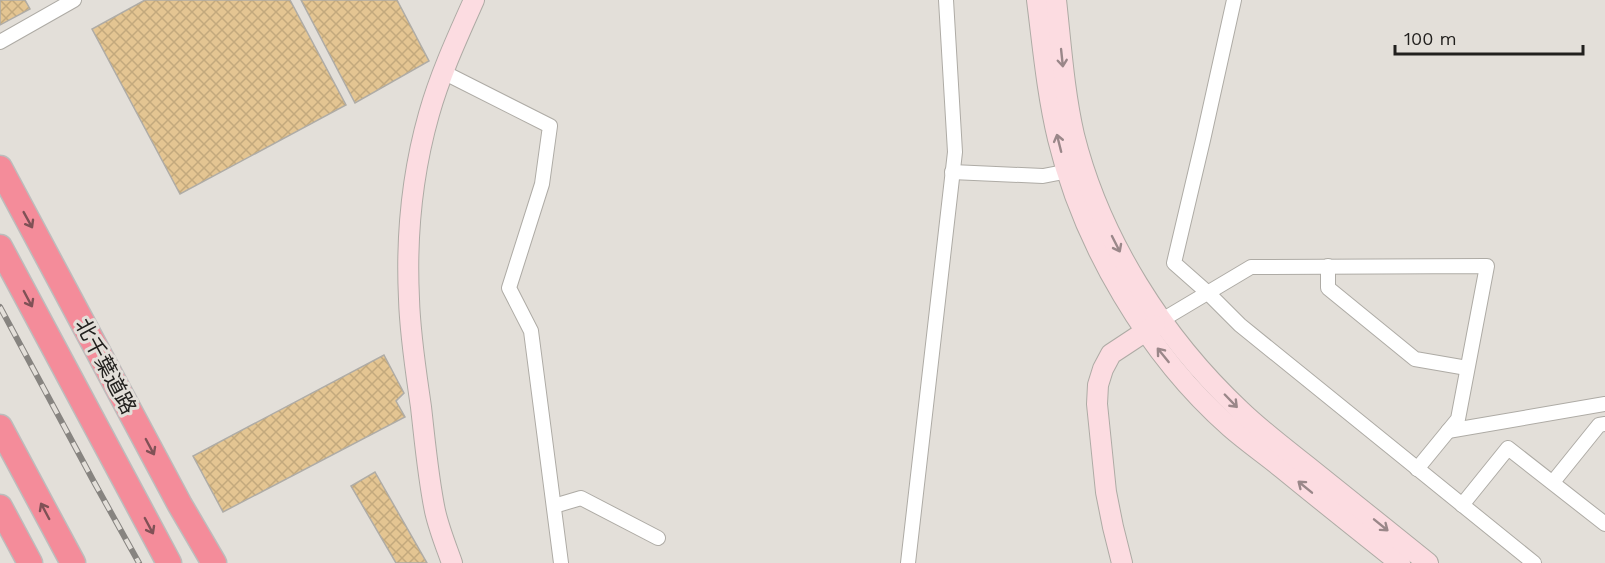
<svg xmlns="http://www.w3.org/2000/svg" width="1605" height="563" font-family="'Work Sans','Noto Sans JP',sans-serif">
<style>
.building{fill:url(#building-cross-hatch);stroke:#afaca6;stroke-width:1.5}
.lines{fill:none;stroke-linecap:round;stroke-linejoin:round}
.street-casing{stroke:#aeaba5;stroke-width:16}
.secondary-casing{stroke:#aeaba5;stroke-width:22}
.highway-casing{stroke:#bdbcbc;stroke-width:27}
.street{stroke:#fff;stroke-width:14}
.secondary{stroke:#fcdce1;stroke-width:20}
.highway{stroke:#f48c9a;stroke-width:24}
.rail-casing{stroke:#878480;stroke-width:6}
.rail{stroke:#e3dfd9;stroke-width:4;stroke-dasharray:11;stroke-linecap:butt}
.oneway{stroke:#9a8789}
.oneway2{stroke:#805156}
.labels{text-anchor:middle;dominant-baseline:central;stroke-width:6;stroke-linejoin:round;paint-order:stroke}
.street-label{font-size:21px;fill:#22201e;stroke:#e3dfd9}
</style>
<defs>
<pattern id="building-cross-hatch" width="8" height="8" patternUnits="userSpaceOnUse" patternTransform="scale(1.5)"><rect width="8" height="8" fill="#e4c592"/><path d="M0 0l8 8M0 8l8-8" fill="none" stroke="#c3a97d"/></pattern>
</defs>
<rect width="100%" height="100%" fill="#e3dfd9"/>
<g class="building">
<polygon points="0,0 25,0 30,9 0,25"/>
<polygon points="145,0 290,0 346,105 180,194 92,29"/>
<polygon points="301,0 397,0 429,61 355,103"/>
<polygon points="384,355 404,393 396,401 405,417 223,512 193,456"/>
<polygon points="375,472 427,563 396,563 351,486"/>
</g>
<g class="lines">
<g class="street-casing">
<g id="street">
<polyline points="1234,0 1203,140 1174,263 1208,293 1240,325 1534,563"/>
<polyline points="0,42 74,0"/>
<polyline points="443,72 550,126 542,184 509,288 531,331 561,563"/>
<polyline points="952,172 1043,176 1074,170"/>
<polyline points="1328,266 1328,288 1415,359 1467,368"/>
<polyline points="1162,320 1251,267 1487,266 1458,419 1417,469"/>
<polyline points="1448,431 1605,404"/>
<polyline points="1553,482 1599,425 1605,424"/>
<polyline points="1462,505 1508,448 1605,524"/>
<polyline points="554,506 581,498 658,538"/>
<polyline points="908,563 955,152 946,0"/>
</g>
</g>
<g class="secondary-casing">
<g id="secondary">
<path d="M1037,0C1043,47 1047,93 1058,139C1083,244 1149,356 1230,427C1247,442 1266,455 1283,469C1322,501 1361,532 1400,563"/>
<path d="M1056,0C1061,45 1064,91 1074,135C1100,239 1163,338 1241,411C1263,432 1287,450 1311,469C1350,500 1389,532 1428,563"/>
<path d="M452,563C446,546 439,529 435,511C428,477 425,442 421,407C416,372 410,335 409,299C406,237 412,174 429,114C440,75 457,38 474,0"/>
<polyline points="1122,563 1113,527 1106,492 1097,404 1098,385 1103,369 1111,354 1155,325"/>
</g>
</g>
<g class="highway-casing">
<g id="highway">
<polyline points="0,168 180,505 214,563"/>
<polyline points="0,247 169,563"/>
<polyline points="0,427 73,563"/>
<polyline points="0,507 30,563"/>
</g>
</g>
<use href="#street" class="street"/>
<use href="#secondary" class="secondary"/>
<use href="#highway" class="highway"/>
<g class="rail-casing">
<polyline id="rail" points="0,307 94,482 139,563"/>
</g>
<use href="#rail" class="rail"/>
</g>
<defs><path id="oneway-shaft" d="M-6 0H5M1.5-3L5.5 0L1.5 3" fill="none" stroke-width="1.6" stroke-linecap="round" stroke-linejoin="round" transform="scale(1.5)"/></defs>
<g class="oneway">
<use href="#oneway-shaft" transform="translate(1062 58) rotate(84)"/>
<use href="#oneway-shaft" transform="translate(1059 143) rotate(-104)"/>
<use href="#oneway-shaft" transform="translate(1116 244) rotate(63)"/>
<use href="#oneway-shaft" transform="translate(1163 355) rotate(-129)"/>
<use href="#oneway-shaft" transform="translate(1231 401) rotate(46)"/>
<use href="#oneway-shaft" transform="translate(1305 487) rotate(-141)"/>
<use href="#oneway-shaft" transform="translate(1381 525) rotate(39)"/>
</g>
<g class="oneway2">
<use href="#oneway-shaft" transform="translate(28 220) rotate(61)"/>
<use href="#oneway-shaft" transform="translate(28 299) rotate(62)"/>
<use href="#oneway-shaft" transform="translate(150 447) rotate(62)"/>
<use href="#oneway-shaft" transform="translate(45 511) rotate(-118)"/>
<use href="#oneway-shaft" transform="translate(149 526) rotate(62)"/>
</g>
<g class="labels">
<g class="street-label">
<text transform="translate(106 366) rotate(62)">北千葉道路</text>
</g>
</g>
<path d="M1395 45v9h188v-9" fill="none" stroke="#22201e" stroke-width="3"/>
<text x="1404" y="45" font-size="18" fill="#22201e" stroke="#e3dfd9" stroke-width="4.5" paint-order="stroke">100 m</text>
</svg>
